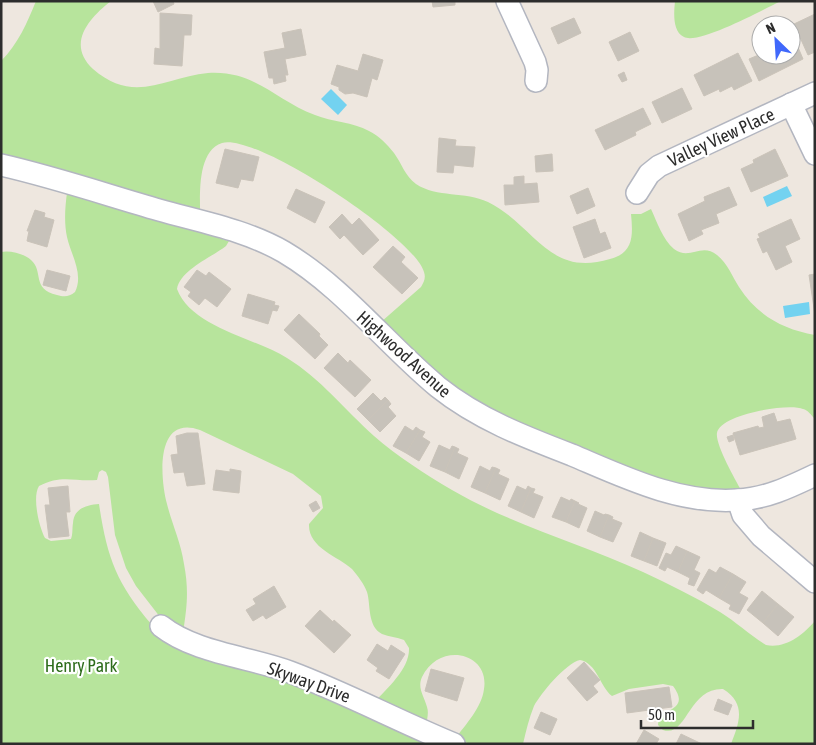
<svg xmlns="http://www.w3.org/2000/svg" width="816" height="745" font-family="'Asap Condensed',sans-serif">
<style>
.green{fill:#b7e49c}
.water{fill:#73d2f0}
.building{fill:#c7c2ba;stroke:#cac3b9}
.lines{fill:none;stroke-linecap:round;stroke-linejoin:round}
.minor-casing{stroke:#b3b6c0;stroke-width:24}
.minor{stroke:#fff;stroke-width:21}
.labels{text-anchor:middle;dominant-baseline:central;stroke-width:4.5;stroke-linejoin:round;paint-order:stroke}
.street-label{font-size:18px;fill:#2d2d2d;stroke:#fff}
.park-label{font-size:18px;fill:#2e6c1b;stroke:#fff}
</style>
<rect width="100%" height="100%" fill="#eee7df"/>
<g class="green">
<path d="M36,1H111C89,18 66,44 93,69C134,105 166,77 208,73C255,70 275,100 315,115C332,122 353,122 369,131C379,136 387,144 394,153C402,164 405,176 416,184C437,198 465,191 488,202C535,225 548,278 610,259C634,253 633,235 631,214H641L651,209C657,222 663,240 674,249C690,261 701,242 717,255C728,264 732,276 739,287C757,315 782,329 815,335V419C811,415 808,410 803,409C788,403 720,414 717,433C715,444 735,479 741,490H710L655,479L494,412L446,381L381,322L421,287C424,282 426,278 424,272C415,238 255,132 222,143C198,151 200,191 200,211L1,156V61C18,44 27,23 36,1Z"/>
<path d="M675,1H781C764,9 699,45 684,37C672,31 674,12 675,1Z"/>
<path d="M67,193L229,241L226,246C212,257 180,270 177,289C191,327 255,338 287,358C320,378 345,410 374,436C397,456 425,474 452,490C512,525 580,543 643,572C669,584 695,597 720,612C736,622 750,635 766,645C785,649 803,635 815,621V744H731C739,723 747,704 723,689C688,688 687,738 663,730L658,725C659,707 692,712 673,686L663,684L629,689L612,696C600,687 597,663 580,660C566,663 541,693 534,706C529,718 526,731 523,744H471L455,739C466,724 482,707 484,689C490,652 439,641 422,677C417,688 424,696 427,707C429,713 427,719 426,726L375,702C387,688 410,669 409,648L404,640C397,637 389,637 382,634C367,626 371,605 367,592C364,584 358,576 352,569C338,556 308,548 309,524L323,508L321,496L293,474L200,430C155,414 160,478 167,504C172,524 181,543 184,564C189,590 187,607 183,633L160,617L136,586L126,568L115,535L108,477L106,472L102,470L99,472L97,480C74,482 62,474 39,486C32,497 39,527 45,538L51,541L71,539C73,534 72,529 73,523C74,508 87,505 99,504C107,557 116,583 152,625L282,675L439,744H1V252C10,250 25,254 31,260C44,271 31,289 57,295C64,297 69,297 75,292C84,274 71,255 67,237C64,223 65,207 67,193Z"/>
</g>
<g class="water">
<polygon points="331,89 347,105 338,115 321,99"/>
<polygon points="787,186 792,196 767,207 763,197"/>
<polygon points="809,302 810,314 785,318 783,306"/>
</g>
<g class="building">
<polygon points="153,1 173,1 174,4 158,12"/>
<polygon points="432,1 455,1 455,5 433,7"/>
<polygon points="160,13 192,15 191,35 184,35 182,66 154,64 155,48 160,49"/>
<polygon points="815,14 815,52 808,55 794,24"/>
<polygon points="574,18 581,33 558,44 551,28"/>
<polygon points="301,29 306,55 285,59 288,75 285,75 286,81 274,84 273,78 269,78 264,52 285,48 282,33"/>
<polygon points="630,32 639,51 618,61 609,42"/>
<polygon points="794,38 803,59 759,81 749,59 761,54 761,55 791,55 791,40"/>
<polygon points="738,53 752,81 734,90 732,86 720,92 719,89 704,96 694,75"/>
<polygon points="363,54 383,60 377,80 372,78 367,97 353,93 345,94 339,90 339,87 331,84 337,65 358,71"/>
<polygon points="624,72 627,80 622,82 618,75"/>
<polygon points="682,88 692,109 662,123 652,102"/>
<polygon points="643,108 651,124 635,132 636,135 605,150 595,130"/>
<polygon points="439,138 456,140 455,146 475,147 473,167 454,165 453,173 437,172"/>
<polygon points="225,149 259,157 253,181 241,179 238,188 216,183"/>
<polygon points="775,149 788,176 751,192 741,169 754,163 753,160"/>
<polygon points="552,154 553,171 536,172 535,156"/>
<polygon points="524,176 524,184 537,183 539,202 505,205 504,185 514,185 514,177"/>
<polygon points="729,187 737,205 716,214 719,223 701,230 703,234 689,241 678,214 705,201 704,197"/>
<polygon points="588,188 595,206 577,214 570,196"/>
<polygon points="296,189 325,202 315,223 287,208"/>
<polygon points="35,210 45,213 44,217 54,220 47,247 27,241 29,231 27,231"/>
<polygon points="342,214 352,225 359,218 379,240 363,255 344,235 340,239 329,227"/>
<polygon points="595,219 600,234 605,232 611,248 584,258 573,227"/>
<polygon points="791,219 800,239 785,246 792,262 776,270 767,251 763,253 757,239 760,238 758,234"/>
<polygon points="393,246 405,257 401,262 418,278 402,294 373,267"/>
<polygon points="47,270 70,276 66,291 43,285"/>
<polygon points="197,270 206,276 209,272 231,289 217,307 205,298 199,305 188,296 191,292 184,287"/>
<polygon points="815,274 815,315 809,275"/>
<polygon points="248,294 275,302 268,324 242,316"/>
<polygon points="274,305 279,306 277,311 272,310"/>
<polygon points="299,314 320,334 319,336 328,345 315,359 284,330"/>
<polygon points="338,353 348,363 350,360 371,380 355,397 324,368"/>
<polygon points="373,393 381,401 385,397 388,400 368,420 357,409"/>
<polygon points="388,400 391,404 388,407 396,416 380,432 368,420"/>
<polygon points="774,413 777,422 790,419 796,439 740,455 733,433 758,426 759,428 764,427 762,417"/>
<polygon points="405,426 413,431 416,427 420,430 406,453 393,446"/>
<polygon points="420,430 425,432 422,437 430,442 419,461 406,453"/>
<polygon points="187,433 198,433 205,484 187,486 184,472 174,473 171,455 178,454 176,436"/>
<polygon points="733,435 734,440 729,442 727,437"/>
<polygon points="439,445 450,450 452,446 455,447 445,472 430,466"/>
<polygon points="455,447 459,449 457,453 468,458 459,479 445,472"/>
<polygon points="480,466 490,471 492,467 496,468 485,493 471,487"/>
<polygon points="496,468 500,470 498,474 509,479 500,500 485,493"/>
<polygon points="230,469 241,471 239,493 213,490 216,470 230,472"/>
<polygon points="68,486 70,512 66,512 69,536 49,538 45,505 50,505 48,488"/>
<polygon points="517,486 526,490 528,486 531,488 521,512 508,506"/>
<polygon points="531,488 535,489 533,493 543,497 534,518 521,512"/>
<polygon points="561,497 570,501 571,499 575,501 566,522 552,517"/>
<polygon points="316,501 320,508 313,512 309,505"/>
<polygon points="575,501 579,503 578,504 587,508 579,528 566,522"/>
<polygon points="595,511 604,515 605,514 609,515 600,537 587,531"/>
<polygon points="609,515 613,517 612,519 622,523 613,542 600,537"/>
<polygon points="640,532 653,538 644,561 631,556"/>
<polygon points="653,538 666,543 657,566 644,561"/>
<polygon points="676,546 687,551 678,572 667,567 665,571 659,568 666,553 671,555"/>
<polygon points="687,551 700,557 694,570 700,573 694,586 688,584 690,578 678,572"/>
<polygon points="720,567 733,574 719,598 706,590 703,594 697,590 709,569 716,573"/>
<polygon points="733,574 746,582 739,593 748,598 739,614 729,609 731,605 719,598"/>
<polygon points="274,586 286,607 266,619 263,615 253,621 246,610 256,604 253,599"/>
<polygon points="762,591 778,604 763,623 747,610"/>
<polygon points="778,604 794,617 778,636 763,623"/>
<polygon points="320,610 333,622 334,620 351,635 334,653 305,626"/>
<polygon points="377,644 388,651 391,645 405,654 389,679 376,671 378,668 367,660"/>
<polygon points="584,662 600,680 593,686 598,692 587,701 567,678"/>
<polygon points="431,669 464,678 457,701 425,691"/>
<polygon points="669,687 672,707 627,713 625,693"/>
<polygon points="718,699 732,705 728,715 714,710"/>
<polygon points="541,712 557,719 550,735 534,728"/>
<polygon points="644,730 659,739 656,744 636,744"/>
<polygon points="681,734 702,744 676,744"/>
</g>
<g class="lines">
<g class="minor-casing">
<g id="minor">
<polyline points="507,1 535,62 537,70 536,81"/>
<polyline points="791,104 815,154"/>
<path d="M1,165C54,177 107,195 159,210C201,222 246,230 284,252C343,287 386,344 438,387C478,419 525,437 572,455C624,477 679,504 737,500C765,499 790,487 815,475"/>
<polyline points="637,193 649,174 659,166 815,93"/>
<polyline points="738,500 743,515 761,536 815,582"/>
<path d="M161,626C195,653 250,657 290,672C346,693 398,721 454,744"/>
</g>
</g>
<use href="#minor" class="minor"/>
</g>
<g class="labels">
<g class="street-label">
<text transform="translate(721 137) rotate(-25)">Valley View Place</text>
<text transform="translate(404 354) rotate(42)">Highwood Avenue</text>
<text transform="translate(309 682) rotate(20)">Skyway Drive</text>
</g>
<g class="park-label">
<text x="81" y="665">Henry Park</text>
</g>
</g>
<rect width="816" height="745" fill="none" stroke="#2d2d2d" stroke-width="5"/>
<g transform="translate(776 40) rotate(335)"><circle r="24" fill="#ffffff" stroke="#ababab"/>
<path d="M0-4L9 19L0 12L-9 19Z" fill="#4068fb"/>
<text y="-8" font-size="14" font-weight="bold" text-anchor="middle" fill="#2d2d2d">N</text>
</g>
<path d="M641 720v8h112v-8" fill="none" stroke="#2d2d2d" stroke-width="2.5"/>
<text x="648" y="720" font-size="15" fill="#2d2d2d" stroke="#ffffff" stroke-width="4" paint-order="stroke">50 m</text>
</svg>
